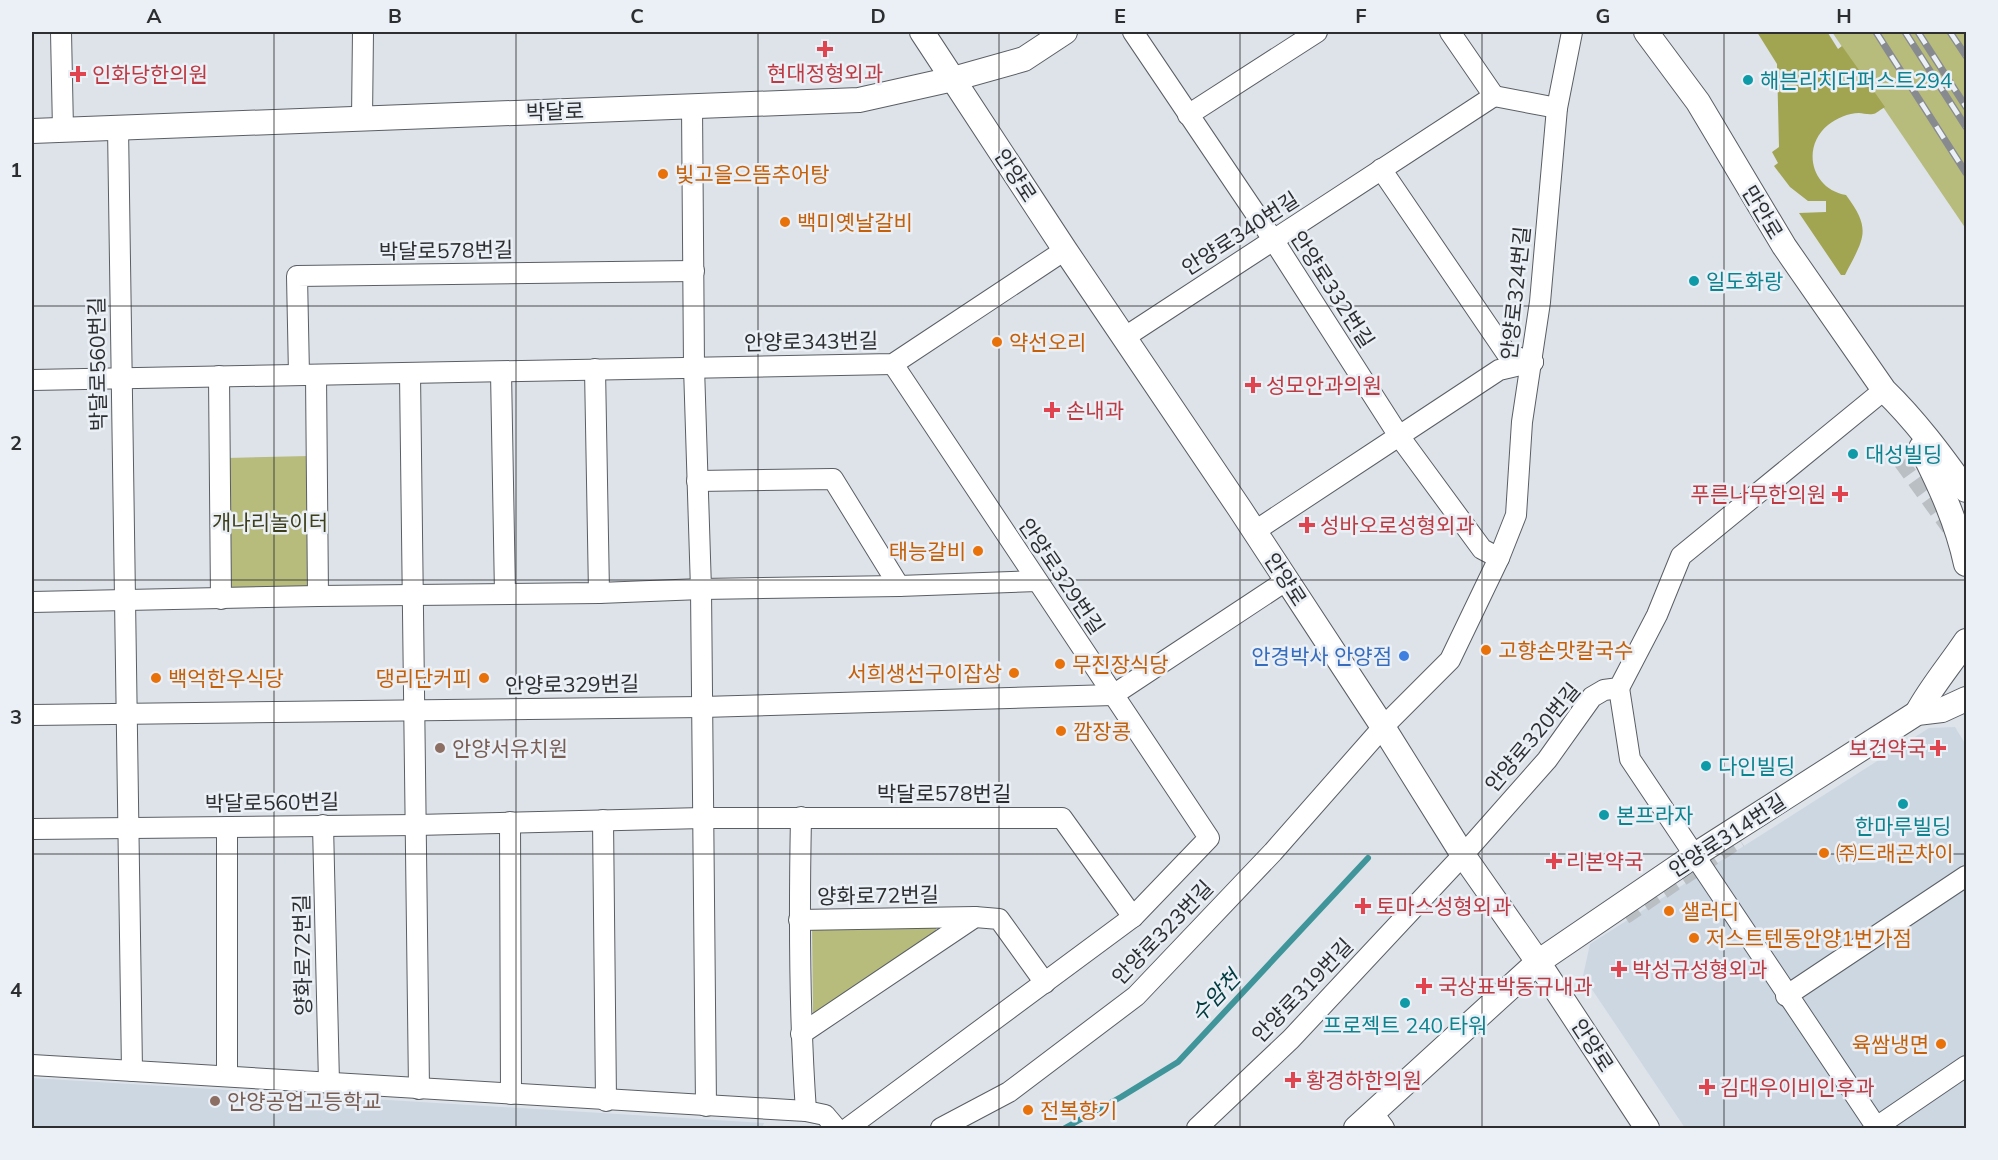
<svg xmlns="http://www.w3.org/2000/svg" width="1998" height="1160" font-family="Mulish,'Noto Sans KR',sans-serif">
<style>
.built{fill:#ccd7e2}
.green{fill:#b7bb7c}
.forest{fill:#a1a451}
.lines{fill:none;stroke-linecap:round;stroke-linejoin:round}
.stream{stroke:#3f959a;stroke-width:6}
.pedestrian-tunnel{stroke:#babfc4;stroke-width:15;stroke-dasharray:15 8;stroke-linecap:butt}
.minor-casing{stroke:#5a5f65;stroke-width:22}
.tertiary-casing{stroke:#5a5f65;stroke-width:26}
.minor{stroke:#fff;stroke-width:20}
.tertiary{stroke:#fff;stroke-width:24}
.rail-casing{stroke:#878b8f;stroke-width:7}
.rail{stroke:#ebf0f7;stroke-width:4.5;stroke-dasharray:14;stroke-linecap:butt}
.grid{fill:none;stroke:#2c2e30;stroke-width:1.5;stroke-opacity:0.55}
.health-dot{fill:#e0444e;stroke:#ebf0f7;stroke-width:2}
.culture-dot{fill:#0f9aa8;stroke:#ebf0f7;stroke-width:2}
.food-dot{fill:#e8710a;stroke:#ebf0f7;stroke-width:2}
.shop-dot{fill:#3f7fe0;stroke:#ebf0f7;stroke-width:2}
.education-dot{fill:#8d6e63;stroke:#ebf0f7;stroke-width:2}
.labels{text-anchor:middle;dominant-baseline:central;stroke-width:5;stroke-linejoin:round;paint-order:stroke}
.health-label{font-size:21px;fill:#be3a42;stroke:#ebf0f7;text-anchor:start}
.culture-label{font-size:21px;fill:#0d838f;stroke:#ebf0f7;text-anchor:start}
.street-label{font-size:21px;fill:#2c2e30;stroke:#ebf0f7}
.food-label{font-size:21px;fill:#c56008;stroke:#ebf0f7;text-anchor:start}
.park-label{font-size:21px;fill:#3d3f1b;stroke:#ebf0f7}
.shop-label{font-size:21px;fill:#366cbe;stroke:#ebf0f7;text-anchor:end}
.education-label{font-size:21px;fill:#785e54;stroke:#ebf0f7;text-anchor:start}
.water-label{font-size:22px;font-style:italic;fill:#003b3e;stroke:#ebf0f7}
.neatline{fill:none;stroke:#2c2e30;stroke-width:2}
.grid-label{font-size:20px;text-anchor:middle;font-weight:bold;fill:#2c2e30}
</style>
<rect width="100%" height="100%" fill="#dde3e9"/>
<g class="built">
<polygon points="1955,727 1966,745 1966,1128 1685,1128 1583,976 1590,944 1929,728"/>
<polygon points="32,1078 764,1123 762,1128 32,1128"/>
</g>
<g class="green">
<polygon points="1832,32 1966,32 1966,229"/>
<polygon points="309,456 312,586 307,591 235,593 230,588 227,458"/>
<polygon points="936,922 936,932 815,1018 813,1013 812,925"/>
</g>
<path class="forest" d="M1757,32H1829L1828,33L1838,49L1842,46L1885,107C1881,109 1876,114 1873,114C1868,115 1863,113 1859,113C1848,113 1837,118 1828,125C1801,147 1811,189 1846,195C1873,231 1863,239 1845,275H1841L1799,213L1826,212V201H1808L1790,187L1774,166L1778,163L1772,152L1779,147L1777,64Z"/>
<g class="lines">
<polyline class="stream" points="1065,1128 1121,1097 1178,1062 1368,858"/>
<g class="pedestrian-tunnel">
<polyline points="1901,462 1949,528"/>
<polyline points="1625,917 1740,840"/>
</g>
<g class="minor-casing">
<g id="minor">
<polyline points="61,32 63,130"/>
<polyline points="1133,32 1274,241 1399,436 1255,531"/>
<polyline points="1494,96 1557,108"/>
<polyline points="692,106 694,367 701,589 706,1106"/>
<polyline points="1188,115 1317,32"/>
<polyline points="362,118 363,32"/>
<polyline points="118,127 132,1071"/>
<polyline points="1381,169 1507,354 1533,362"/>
<polyline points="1125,337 1494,96 1450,32"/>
<polyline points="595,369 599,593"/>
<polyline points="501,372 505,594"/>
<polyline points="410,374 419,1089"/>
<polyline points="299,375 297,276 694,271"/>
<polyline points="316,375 318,596"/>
<polyline points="219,376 221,599"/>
<polyline points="32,380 893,364 1065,250"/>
<polyline points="697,481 833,479 899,586"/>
<polyline points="1499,558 1482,549 1399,436 1499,370 1533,362"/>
<polyline points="32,602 318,596 599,593 701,589 899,586 1037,581"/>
<polyline points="1619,688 1630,759 1877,1128"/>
<polyline points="32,715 703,707 1113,695 1287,580"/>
<path d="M801,817C799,916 799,1013 806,1111"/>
<polyline points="603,820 606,1101"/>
<polyline points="510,822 511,1094"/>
<polyline points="323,825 329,1083"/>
<polyline points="32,829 416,825 703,818 1062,818 1133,917"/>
<polyline points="799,920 975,917 999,919 1045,983"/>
<polyline points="1786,996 1966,876"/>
<polyline points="801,1034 975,917"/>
<polyline points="32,1065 806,1111 825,1115 836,1128"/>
<polyline points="227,1076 227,827"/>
<polyline points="1373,1113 1384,1128"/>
<polyline points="848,1128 1133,917 1209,838 893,364"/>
<polyline points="941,1128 1009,1092 1136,996 1273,852 1383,727 1450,660 1499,558 1516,515 1522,422 1540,302 1557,108 1572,32"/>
<polyline points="1197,1128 1291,1039 1463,855 1547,760 1592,697 1604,690 1619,688 1657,615 1681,556 1884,390"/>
<polyline points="1875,1128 1966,1066"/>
</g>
</g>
<g class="tertiary-casing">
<g id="tertiary">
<polyline points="922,32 1065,250 1240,509 1383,727 1463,855 1538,962 1647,1128"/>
<path d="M1646,32L1698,102L1784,246L1884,390C1915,420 1941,455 1966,490"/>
<polyline points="32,131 859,100 953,79 1024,59 1065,32"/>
<path d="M1921,448C1940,486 1957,522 1966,564"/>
<path d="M1917,713C1931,687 1950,665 1966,641"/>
<polyline points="1356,1128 1538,962 1695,855 1917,713 1942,710 1966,699"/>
</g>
</g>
<use href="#minor" class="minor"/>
<use href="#tertiary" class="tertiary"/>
<g class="rail-casing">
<g id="rail">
<polyline points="1876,32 1966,173"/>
<polyline points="1905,32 1966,127"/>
<polyline points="1918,32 1966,107"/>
<polyline points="1950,32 1966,56"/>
</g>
</g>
<use href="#rail" class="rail"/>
</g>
<path class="grid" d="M274,32V1128M516,32V1128M758,32V1128M999,32V1128M1240,32V1128M1482,32V1128M1724,32V1128M32,306H1966M32,580H1966M32,854H1966"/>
<g class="health-dot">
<path d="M822 40h6v6h6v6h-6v6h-6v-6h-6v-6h6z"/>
<path d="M75 65h6v6h6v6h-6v6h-6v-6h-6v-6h6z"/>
<path d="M1250 376h6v6h6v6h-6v6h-6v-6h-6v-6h6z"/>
<path d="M1049 401h6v6h6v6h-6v6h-6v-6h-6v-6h6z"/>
<path d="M1837 485h6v6h6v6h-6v6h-6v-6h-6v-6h6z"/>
<path d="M1304 516h6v6h6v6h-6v6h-6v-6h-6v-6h6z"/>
<path d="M1935 739h6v6h6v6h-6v6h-6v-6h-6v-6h6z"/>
<path d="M1551 852h6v6h6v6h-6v6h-6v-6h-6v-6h6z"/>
<path d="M1360 897h6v6h6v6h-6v6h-6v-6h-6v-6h6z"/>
<path d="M1616 960h6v6h6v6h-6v6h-6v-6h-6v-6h6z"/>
<path d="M1421 977h6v6h6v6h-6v6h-6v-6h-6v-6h6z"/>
<path d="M1290 1071h6v6h6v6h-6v6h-6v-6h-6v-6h6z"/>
<path d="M1704 1078h6v6h6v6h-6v6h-6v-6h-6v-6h6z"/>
</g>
<g class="culture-dot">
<circle cx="1748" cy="80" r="6"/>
<circle cx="1694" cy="281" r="6"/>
<circle cx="1853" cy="454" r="6"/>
<circle cx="1706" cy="766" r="6"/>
<circle cx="1903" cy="804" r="6"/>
<circle cx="1604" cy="815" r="6"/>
<circle cx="1405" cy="1003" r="6"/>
</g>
<g class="food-dot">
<circle cx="663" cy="174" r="6"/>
<circle cx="785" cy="222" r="6"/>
<circle cx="997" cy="342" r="6"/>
<circle cx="978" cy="551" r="6"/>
<circle cx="1486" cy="650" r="6"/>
<circle cx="1060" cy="664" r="6"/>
<circle cx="1014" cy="673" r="6"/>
<circle cx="156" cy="678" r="6"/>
<circle cx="484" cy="678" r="6"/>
<circle cx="1061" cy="731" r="6"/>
<circle cx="1824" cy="853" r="6"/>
<circle cx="1669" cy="911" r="6"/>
<circle cx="1694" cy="938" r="6"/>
<circle cx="1941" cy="1044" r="6"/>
<circle cx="1028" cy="1110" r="6"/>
</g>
<circle class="shop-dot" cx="1404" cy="656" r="6"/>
<g class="education-dot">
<circle cx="440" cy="748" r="6"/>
<circle cx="215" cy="1101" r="6"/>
</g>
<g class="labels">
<g class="health-label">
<text x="825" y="73" text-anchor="middle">현대정형외과</text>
<text x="92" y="74">인화당한의원</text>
<text x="1266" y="385">성모안과의원</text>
<text x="1066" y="410">손내과</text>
<text x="1826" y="494" text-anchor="end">푸른나무한의원</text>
<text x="1320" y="525">성바오로성형외과</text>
<text x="1926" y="748" text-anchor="end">보건약국</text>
<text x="1566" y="861">리본약국</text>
<text x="1376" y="906">토마스성형외과</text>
<text x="1632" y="969">박성규성형외과</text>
<text x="1438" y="986">국상표박동규내과</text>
<text x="1306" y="1080">황경하한의원</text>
<text x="1720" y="1087">김대우이비인후과</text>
</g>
<g class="culture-label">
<text x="1760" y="80">해븐리치더퍼스트294</text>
<text x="1706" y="281">일도화랑</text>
<text x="1865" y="454">대성빌딩</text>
<text x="1718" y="766">다인빌딩</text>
<text x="1616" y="815">본프라자</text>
<text x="1903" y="826" text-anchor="middle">한마루빌딩</text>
<text x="1405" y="1025" text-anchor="middle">프로젝트 240 타워</text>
</g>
<g class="street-label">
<text transform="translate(555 111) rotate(-2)">박달로</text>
<text transform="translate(1016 175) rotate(57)">안양로</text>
<text transform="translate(1763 212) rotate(59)">만안로</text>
<text transform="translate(1240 233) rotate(-33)">안양로340번길</text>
<text transform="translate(446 250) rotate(-1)">박달로578번길</text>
<text transform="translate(1333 289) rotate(57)">안양로332번길</text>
<text transform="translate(1515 293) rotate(-84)">안양로324번길</text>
<text transform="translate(811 341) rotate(-1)">안양로343번길</text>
<text transform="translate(97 364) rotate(-91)">박달로560번길</text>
<text transform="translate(1062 576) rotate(56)">안양로329번길</text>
<text transform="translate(1286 579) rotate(57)">안양로</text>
<text transform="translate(572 684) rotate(-1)">안양로329번길</text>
<text transform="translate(1532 737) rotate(-50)">안양로320번길</text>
<text x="944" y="793">박달로578번길</text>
<text transform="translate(272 802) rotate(-1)">박달로560번길</text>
<text transform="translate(1727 835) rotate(-33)">안양로314번길</text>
<text transform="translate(878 895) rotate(-1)">양화로72번길</text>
<text transform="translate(1162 932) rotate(-46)">안양로323번길</text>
<text transform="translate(302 955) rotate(-91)">양화로72번길</text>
<text transform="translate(1302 990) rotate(-46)">안양로319번길</text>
<text transform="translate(1593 1045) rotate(57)">안양로</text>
</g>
<g class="food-label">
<text x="675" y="174">빛고을으뜸추어탕</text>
<text x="797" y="222">백미옛날갈비</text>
<text x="1009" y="342">약선오리</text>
<text x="966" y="551" text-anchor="end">태능갈비</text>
<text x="1498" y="650">고향손맛칼국수</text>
<text x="1072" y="664">무진장식당</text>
<text x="1002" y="673" text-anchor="end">서희생선구이잡상</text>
<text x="168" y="678">백억한우식당</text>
<text x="472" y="678" text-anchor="end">댕리단커피</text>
<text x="1073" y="731">깜장콩</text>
<text x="1836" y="853">㈜드래곤차이</text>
<text x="1681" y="911">샐러디</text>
<text x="1706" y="938">저스트텐동안양1번가점</text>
<text x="1929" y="1044" text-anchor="end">육쌈냉면</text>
<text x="1040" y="1110">전복향기</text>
</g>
<g class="park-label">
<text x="270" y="522">개나리놀이터</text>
</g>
<g class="shop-label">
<text x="1392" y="656">안경박사 안양점</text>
</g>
<g class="education-label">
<text x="452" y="748">안양서유치원</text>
<text x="227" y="1101">안양공업고등학교</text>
</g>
<g class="water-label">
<text transform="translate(1215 996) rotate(-47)">수암천</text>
</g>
</g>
<rect width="1998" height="1160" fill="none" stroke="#ebf0f7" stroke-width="66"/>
<rect x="33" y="33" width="1932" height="1094" class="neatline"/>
<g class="grid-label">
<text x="154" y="23">A</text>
<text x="395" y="23">B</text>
<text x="637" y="23">C</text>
<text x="878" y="23">D</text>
<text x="1120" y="23">E</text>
<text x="1361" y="23">F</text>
<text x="1603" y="23">G</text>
<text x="1844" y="23">H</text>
<text x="16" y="177">1</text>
<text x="16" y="450">2</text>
<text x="16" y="724">3</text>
<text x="16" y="997">4</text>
</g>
</svg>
